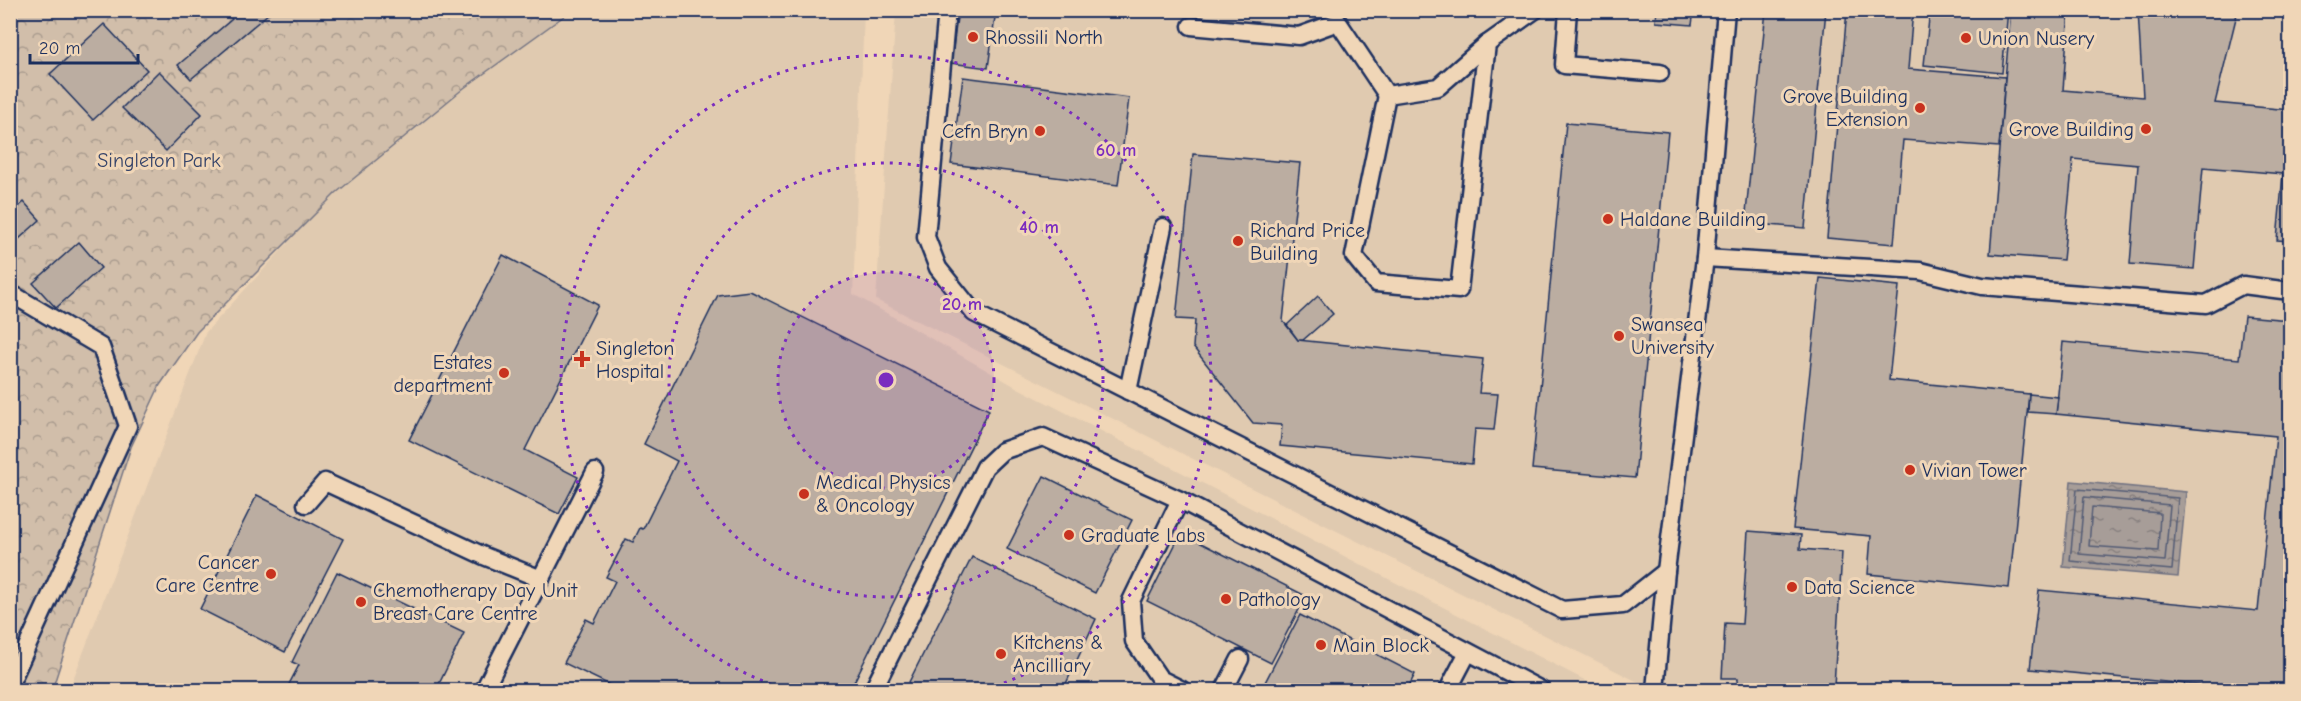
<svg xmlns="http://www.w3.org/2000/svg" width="2301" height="701" font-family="'Comic Neue',sans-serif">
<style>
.built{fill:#e0cab0}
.forest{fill:url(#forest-crowns);stroke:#767684;stroke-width:1.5}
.water{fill:url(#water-ripples);stroke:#6f7181;stroke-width:1.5}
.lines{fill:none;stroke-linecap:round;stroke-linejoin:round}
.shore{stroke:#535b75;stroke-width:1.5}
.building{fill:#bbada1;stroke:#1b2f5e;stroke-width:1.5}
.service-casing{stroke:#1b2f5e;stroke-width:21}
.service{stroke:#f0d6b7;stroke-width:16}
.ring{fill:none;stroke:#7b2cbf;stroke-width:3;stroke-dasharray:3 6}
.poi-dot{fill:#c8321e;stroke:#f0d6b7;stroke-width:2}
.labels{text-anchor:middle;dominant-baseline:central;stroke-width:6;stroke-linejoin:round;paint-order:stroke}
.poi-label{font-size:20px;fill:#1b2f5e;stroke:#f0d6b7;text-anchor:start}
.park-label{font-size:20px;fill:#364469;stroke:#f0d6b7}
.centre{fill:#7b2cbf;stroke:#f0d6b7;stroke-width:3}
.ring-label{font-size:18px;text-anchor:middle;font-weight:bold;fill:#7b2cbf;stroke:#f0d6b7;stroke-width:6;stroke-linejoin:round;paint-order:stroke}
</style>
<defs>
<pattern id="forest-crowns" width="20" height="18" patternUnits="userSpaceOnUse" patternTransform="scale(1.5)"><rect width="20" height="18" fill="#d1beaa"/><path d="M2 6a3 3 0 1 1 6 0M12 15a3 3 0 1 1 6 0" fill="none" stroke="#a99b8e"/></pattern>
<pattern id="water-ripples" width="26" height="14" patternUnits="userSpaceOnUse" patternTransform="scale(1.5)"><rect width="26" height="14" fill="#a79d98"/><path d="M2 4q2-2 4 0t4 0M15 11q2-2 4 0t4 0" fill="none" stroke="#87807f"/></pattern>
</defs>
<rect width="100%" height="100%" fill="#f0d6b7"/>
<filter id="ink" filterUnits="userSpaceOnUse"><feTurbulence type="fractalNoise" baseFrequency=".0167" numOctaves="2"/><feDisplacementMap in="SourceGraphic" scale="12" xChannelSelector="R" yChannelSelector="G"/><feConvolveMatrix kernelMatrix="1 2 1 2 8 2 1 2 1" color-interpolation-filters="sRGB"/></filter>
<g filter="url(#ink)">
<g class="built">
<polygon points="577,10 864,11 853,294 1016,387 1604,690 69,690 206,332 334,193 460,84"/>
<polygon points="896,11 2290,11 2290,690 1654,690 876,300"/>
</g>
<polygon class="forest" points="10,11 571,11 464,88 336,193 197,332 160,385 131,447 52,690 11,690"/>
<polygon class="water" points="2071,481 2186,492 2178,577 2063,567"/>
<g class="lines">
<g class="shore">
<polygon points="2077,489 2178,498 2172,570 2070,561"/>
<polygon points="2084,497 2170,505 2165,561 2079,554"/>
<polygon points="2092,507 2160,513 2158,551 2089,546"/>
</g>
</g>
<g class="building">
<polygon points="226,10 267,10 269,13 191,79 178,65 232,19"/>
<polygon points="958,10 996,10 988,68 951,63"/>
<polygon points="1657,10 1694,10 1692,25 1656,22"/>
<polygon points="1766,10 1826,10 1805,228 1745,223"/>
<polygon points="1847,10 1913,10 1908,69 2005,77 1999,147 1903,140 1894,244 1827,238"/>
<polygon points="1930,10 2008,10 2002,73 1924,65"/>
<polygon points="2011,10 2069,10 2063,90 2143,97 2138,10 2238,10 2215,103 2290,110 2290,241 2277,240 2283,174 2203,167 2194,269 2130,264 2138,165 2073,159 2063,260 1990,254"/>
<polygon points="104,24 147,70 93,120 50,74"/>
<polygon points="159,71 202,114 166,151 122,108"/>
<polygon points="963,77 1129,98 1118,185 951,164"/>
<polygon points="1566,123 1668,132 1635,478 1532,469"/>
<polygon points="1193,154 1300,163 1283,321 1298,340 1483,359 1479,393 1498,394 1494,430 1475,429 1472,464 1280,446 1282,425 1253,423 1193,347 1195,320 1176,319"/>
<polygon points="24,202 40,220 10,247 10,215"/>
<polygon points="79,242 101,268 56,308 33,283"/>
<polygon points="503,255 598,305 525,450 578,477 559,514 409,440"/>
<polygon points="1820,278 1899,286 1889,380 2029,394 2009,588 1868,574 1871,536 1793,529"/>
<polygon points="750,291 989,410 850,690 620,690 564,663 586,619 594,623 615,581 606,577 626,539 633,542 640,528 643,529 677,461 644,444 718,295"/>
<polygon points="1318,296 1333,314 1303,340 1298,340 1287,325"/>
<polygon points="2244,316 2290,320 2290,690 2250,690 2030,669 2039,590 2258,611 2276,436 2056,414 2063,342 2239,359"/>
<polygon points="2029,394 2058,397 2056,414 2028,412"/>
<polygon points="1044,476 1132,520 1095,593 1007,549"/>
<polygon points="257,495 343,539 285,652 200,609"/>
<polygon points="1748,531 1801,535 1800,549 1842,552 1834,686 1837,690 1738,690 1738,678 1722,678 1725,623 1742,624"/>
<polygon points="1181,533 1306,596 1271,663 1147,601"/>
<polygon points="972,557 1096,619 1063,690 905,690"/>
<polygon points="337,572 464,633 436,690 286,690 299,665 292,662"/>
<polygon points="1300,615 1415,674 1407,690 1261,690"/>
</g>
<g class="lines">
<g class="service-casing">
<g id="service">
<polyline points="947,10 926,237 938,268 974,313 1562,610 1623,605 1666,571"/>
<polyline points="1568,10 1564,65 1660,73"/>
<polyline points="1191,26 1299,36 1338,22 1387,95 1438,87 1487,44 1535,10"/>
<polyline points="1387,95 1354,256 1376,283 1459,290 1487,44"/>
<polyline points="1705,258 1920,271 1982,286 2206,304 2243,285 2290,291"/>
<polyline points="10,293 101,347 128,426 10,684"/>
<polyline points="1128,391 1163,227"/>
<polyline points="1180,500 1131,601 1134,641 1160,679 1182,690"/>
<polyline points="306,504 325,482 484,556 541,579"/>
<polyline points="484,690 595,472"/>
<polyline points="873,690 985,467 1002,451 1043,437 1180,500 1541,690"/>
<polyline points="1224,690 1240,659"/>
<polyline points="1448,690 1468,652"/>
<polyline points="1655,690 1666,571 1705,258 1726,10"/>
</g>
</g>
<use href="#service" class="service"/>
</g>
</g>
<circle cx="886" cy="380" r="108" fill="#7b2cbf" fill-opacity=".12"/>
<g class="ring">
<circle cx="886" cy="380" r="108"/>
<circle cx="886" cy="380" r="217"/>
<path d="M788 690A325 325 0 1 1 984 690"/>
</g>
<g class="poi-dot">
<circle cx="973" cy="37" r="6"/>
<circle cx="1966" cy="38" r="6"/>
<circle cx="1920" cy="108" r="6"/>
<circle cx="2146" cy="129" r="6"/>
<circle cx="1040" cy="131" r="6"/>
<circle cx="1608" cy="219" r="6"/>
<circle cx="1238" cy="241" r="6"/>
<circle cx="1619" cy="336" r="6"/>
<path d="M579 350h6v6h6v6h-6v6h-6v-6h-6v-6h6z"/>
<circle cx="504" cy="373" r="6"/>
<circle cx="1910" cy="470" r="6"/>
<circle cx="804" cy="494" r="6"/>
<circle cx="1069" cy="535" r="6"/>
<circle cx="271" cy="574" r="6"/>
<circle cx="1792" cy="587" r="6"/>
<circle cx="1226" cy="599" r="6"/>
<circle cx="361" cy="602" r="6"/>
<circle cx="1321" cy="645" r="6"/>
<circle cx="1001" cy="654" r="6"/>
</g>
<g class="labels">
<g class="poi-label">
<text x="985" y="37">Rhossili North</text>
<text x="1978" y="38">Union Nusery</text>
<text x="1908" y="96" text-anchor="end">Grove Building<tspan x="1908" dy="23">Extension</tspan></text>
<text x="2134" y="129" text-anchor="end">Grove Building</text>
<text x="1028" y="131" text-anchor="end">Cefn Bryn</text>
<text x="1620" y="219">Haldane Building</text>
<text x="1250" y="230">Richard Price<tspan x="1250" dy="23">Building</tspan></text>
<text x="1631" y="324">Swansea<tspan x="1631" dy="23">University</tspan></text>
<text x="596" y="348">Singleton<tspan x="596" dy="23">Hospital</tspan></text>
<text x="492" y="362" text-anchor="end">Estates<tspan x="492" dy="23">department</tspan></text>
<text x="1922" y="470">Vivian Tower</text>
<text x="816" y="482">Medical Physics<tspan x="816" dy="23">&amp; Oncology</tspan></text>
<text x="1081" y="535">Graduate Labs</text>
<text x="259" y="562" text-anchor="end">Cancer<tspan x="259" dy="23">Care Centre</tspan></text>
<text x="1804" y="587">Data Science</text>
<text x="373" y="590">Chemotherapy Day Unit<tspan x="373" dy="23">Breast Care Centre</tspan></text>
<text x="1238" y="599">Pathology</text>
<text x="1013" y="642">Kitchens &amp;<tspan x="1013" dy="23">Ancilliary</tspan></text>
<text x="1333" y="645">Main Block</text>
</g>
<g class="park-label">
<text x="159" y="160">Singleton Park</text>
</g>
</g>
<circle cx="886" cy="380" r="9" class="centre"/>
<g class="ring-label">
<text x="1116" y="156">60 m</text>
<text x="1039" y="233">40 m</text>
<text x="962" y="310">20 m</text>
</g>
<rect width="2301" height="701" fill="none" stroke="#f0d6b7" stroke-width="36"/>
<rect x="18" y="18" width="2265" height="665" fill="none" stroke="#1b2f5e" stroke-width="2" filter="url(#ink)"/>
<path d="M30 54v9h108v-9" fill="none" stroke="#1b2f5e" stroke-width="3"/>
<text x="39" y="54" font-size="18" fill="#1b2f5e" stroke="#f0d6b7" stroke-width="4.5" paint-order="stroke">20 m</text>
</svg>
